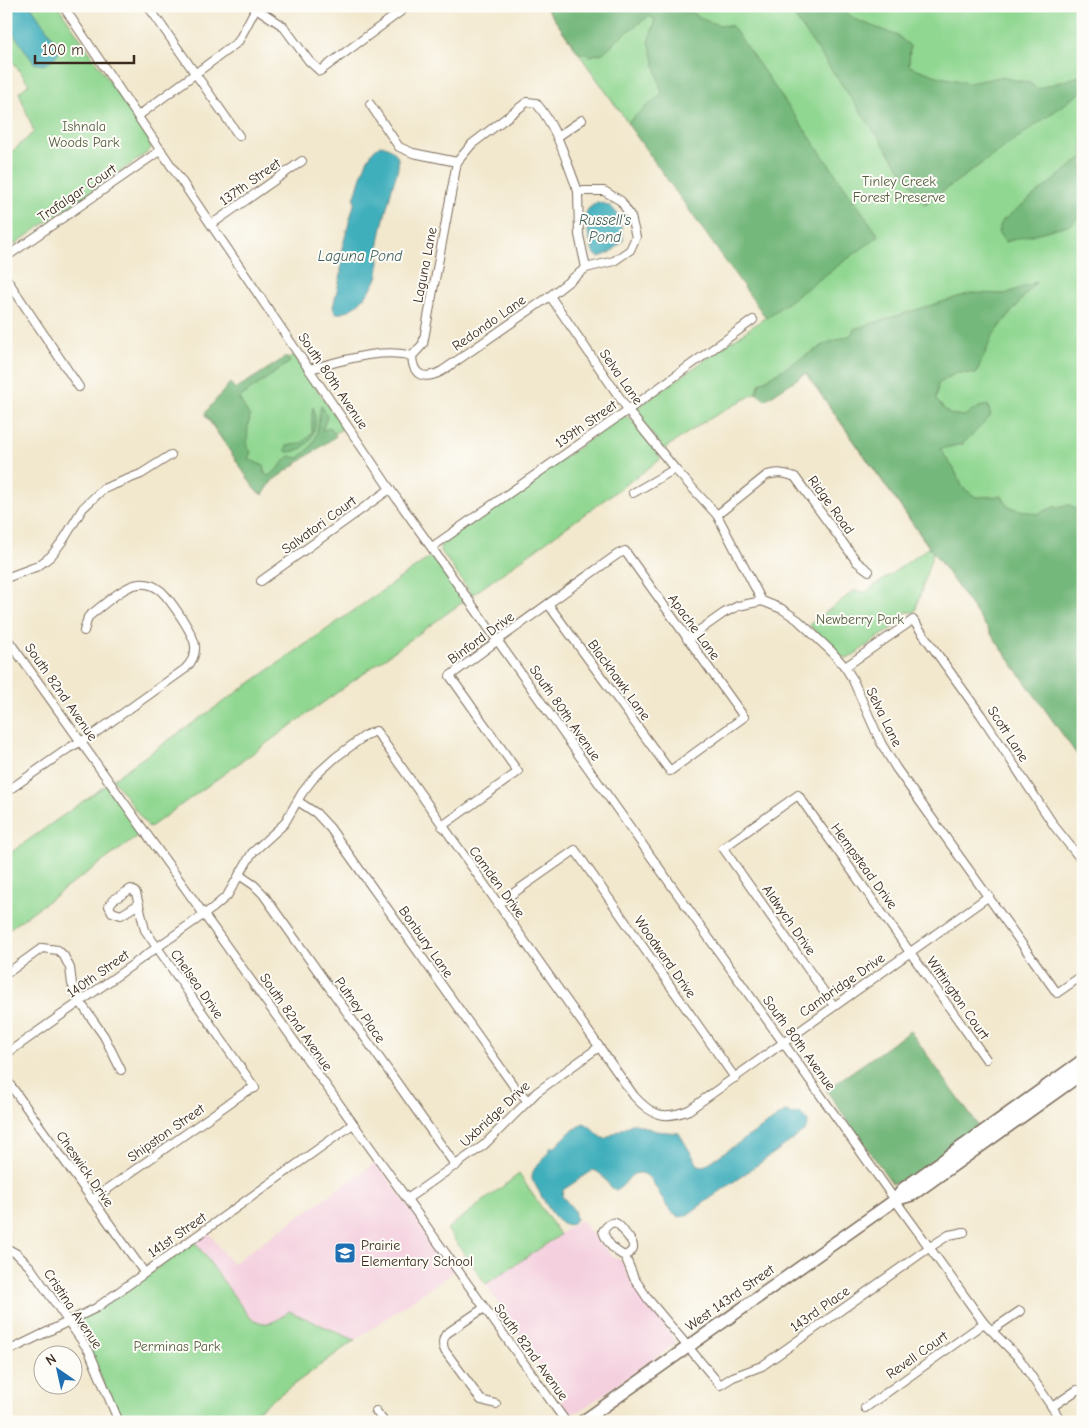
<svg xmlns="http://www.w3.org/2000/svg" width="1089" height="1428" font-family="'Comic Neue',sans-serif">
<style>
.built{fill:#f4cfde}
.green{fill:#90d791;stroke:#668058}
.forest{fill:#74b87b;stroke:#58714c}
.water{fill:#40afbc;stroke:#3e6c6d}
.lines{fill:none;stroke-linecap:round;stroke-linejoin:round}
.street-casing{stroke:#7b6c5c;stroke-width:10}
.secondary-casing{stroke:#7b6c5c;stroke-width:14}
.street{stroke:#fff;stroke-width:8}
.secondary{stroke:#fff;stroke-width:11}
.labels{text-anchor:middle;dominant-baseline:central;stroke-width:4;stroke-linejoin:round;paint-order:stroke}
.park-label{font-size:14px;fill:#545e40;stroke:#fdfcf7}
.street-label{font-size:14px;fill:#3b2a1e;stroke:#fdfcf7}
.poi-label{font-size:14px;fill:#3b2a1e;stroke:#fdfcf7;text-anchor:start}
.water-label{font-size:15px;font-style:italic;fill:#3d5f5d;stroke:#fdfcf7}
</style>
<rect width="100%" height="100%" fill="#fdfcf7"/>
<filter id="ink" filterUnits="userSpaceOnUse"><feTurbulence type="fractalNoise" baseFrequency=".02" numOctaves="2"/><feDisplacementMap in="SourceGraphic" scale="10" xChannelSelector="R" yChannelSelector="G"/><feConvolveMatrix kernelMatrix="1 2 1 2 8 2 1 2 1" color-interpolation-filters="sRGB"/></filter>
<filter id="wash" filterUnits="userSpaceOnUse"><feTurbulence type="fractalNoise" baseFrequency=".0096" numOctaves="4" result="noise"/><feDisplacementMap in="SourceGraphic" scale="20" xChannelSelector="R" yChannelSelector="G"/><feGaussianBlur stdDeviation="1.12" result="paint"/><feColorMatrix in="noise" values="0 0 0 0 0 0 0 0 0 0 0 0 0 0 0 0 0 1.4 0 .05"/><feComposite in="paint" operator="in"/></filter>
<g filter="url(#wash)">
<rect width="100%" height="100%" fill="#f2e8ce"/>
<g class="built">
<polygon points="376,1162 455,1271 355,1340 289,1311 280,1319 273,1322 263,1323 249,1317 195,1242 208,1232 232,1264"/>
<polygon points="580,1220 611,1255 622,1261 629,1278 669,1331 676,1343 580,1411 570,1413 486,1284"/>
</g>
<g class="green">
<polygon points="6,6 58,6 142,129 150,142 151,148 147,153 6,250 6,157 34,132 19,92 29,84 6,52"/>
<polygon points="545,6 1083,6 1083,763 933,552 915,612 907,612 895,626 849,658 844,658 809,625 854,591 866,592 929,547 797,361 760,383 756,393 702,423 664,449 634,410 766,317"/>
<polygon points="294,355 343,428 256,489 205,415"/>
<polygon points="623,416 630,418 661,459 472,595 441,551 440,547 442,544"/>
<polygon points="433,555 464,601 149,828 113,779"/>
<polygon points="106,785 141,834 6,931 6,856"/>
<polygon points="519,1174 560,1235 486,1284 447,1229"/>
<path d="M195,1242L249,1317C267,1328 274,1323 289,1311L355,1340L242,1422H122L75,1323L103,1306Z"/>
</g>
<g class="forest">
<path d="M545,6H685C700,20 712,25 732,26L879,236L766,318L627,123L662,94L649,41L655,20L649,16L619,38L603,53L590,56L578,52Z"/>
<polygon points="787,6 841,6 854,19 898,36 910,46 909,66 937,76 969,83 1000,77 1030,83 1037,89 1083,75 1083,91 925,204"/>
<polygon points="1083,157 1083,212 1072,224 1005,242 998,232 1002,221"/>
<polygon points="1036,282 993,335 976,374 956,373 938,384 936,400 949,414 964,416 979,407 988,405 991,416 963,444 940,449 954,469 963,488 976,497 1002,496 1008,507 1037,514 1054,507 1070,505 1083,514 1083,763 806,373 765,400 756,393 760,383 827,343 851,335 854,329 971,293 1005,294"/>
<path d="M286,357L290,362L239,398L250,417L248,426L247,447L251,452L248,459L264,466L265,474L268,476C280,469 281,463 290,456L298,458C321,443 316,429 321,405L327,417L322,431L330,427L336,436L272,481L263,495L256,491L205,413L230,383L236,389Z"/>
<path d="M313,407C320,428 311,452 287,452L285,450L287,446L302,443L312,433V412Z"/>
<polygon points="910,1031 979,1127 902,1182 892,1183 826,1090"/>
</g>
<g class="water">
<polygon points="6,6 31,6 59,47 58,54 48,63 43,65 34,63 6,23"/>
<path d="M381,145C388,146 397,152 398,159C400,169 393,182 391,192C387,209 381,227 379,244C378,254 380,266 378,275C373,290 352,316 335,313L333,307L341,274V252L355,201L354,199C359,185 366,150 381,145Z"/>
<path d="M597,202C619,205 622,221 623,241L610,253L599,257L593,253L584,217L588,209Z"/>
<path d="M785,1112H788L792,1115L800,1113L808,1121V1124L805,1131L687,1215C665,1227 659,1174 640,1173C628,1172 626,1187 616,1190C606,1187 605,1173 593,1170L563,1190L562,1196L574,1210L576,1219L572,1224C556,1231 539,1190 532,1179C531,1164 548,1160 550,1147H555L569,1133L583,1123C592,1125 596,1135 605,1139C607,1137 629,1125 634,1123L656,1131L679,1133L698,1165L704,1166Z"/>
</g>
</g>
<g filter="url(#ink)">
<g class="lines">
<g class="street-casing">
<g id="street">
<polyline points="63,6 390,489 453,578 895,1200 984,1323 1019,1358 1062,1422"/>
<polyline points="148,6 239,136"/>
<polyline points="256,8 283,26 309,61 320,71 408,6"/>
<polyline points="370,104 399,147 413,153 457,162"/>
<polyline points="138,116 238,42 257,6"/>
<polyline points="557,137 582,120"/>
<polyline points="578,191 579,235 586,268"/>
<polyline points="212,224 302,161"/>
<polyline points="6,257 161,150"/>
<polyline points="6,278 79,387"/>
<polyline points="550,296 633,417 675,469 717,515 762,601 782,609 798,620 832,652 845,667 852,678 881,743 896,768 1057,993 1083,975"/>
<path d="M309,369C340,362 381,347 412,356L423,344L457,162L472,144L527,102L536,103C557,127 566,161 578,191H604L621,201L631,217L636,237L630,250L614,261L586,268L550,296L442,371C425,380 413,377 412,356"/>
<polyline points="633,493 675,469"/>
<path d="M717,515L767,475C778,472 784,473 795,477L857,562L869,571"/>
<polyline points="432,547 628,410 753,320"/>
<polyline points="6,578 38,566 51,556 64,539 83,508 103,489 141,474 171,455"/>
<polyline points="261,581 390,489"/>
<polyline points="6,637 566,1422"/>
<polyline points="687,639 724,613 738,606 762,601"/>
<polyline points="845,667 913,620 981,715 1055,827 1083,862"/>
<path d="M6,792L69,748L91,736L185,669C191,663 196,655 195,646C194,634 170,599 161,591C155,586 147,583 139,584C124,585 100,608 88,617L84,631"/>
<polyline points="299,802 316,813 330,828 513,1085 528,1101"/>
<path d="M442,826L518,772L450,676C505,634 562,594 618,554L625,551L744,717L670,771L548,604"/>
<polyline points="239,875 254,885 263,894 456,1166"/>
<polyline points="498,904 575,850 735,1078"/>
<polyline points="6,974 42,948 58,950 64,956 70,968 72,984 80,1002 104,1036 121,1070"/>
<polyline points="834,1006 723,848 798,795 986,1059"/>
<path d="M6,1054L213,908L227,896L252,853L284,824L302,793L316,775L336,757L366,735L376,731L634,1096C652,1116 664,1120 689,1110L989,896"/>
<polyline points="6,1079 144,1272"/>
<polyline points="407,1199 484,1145 537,1092 599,1047"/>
<polyline points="92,1200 245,1092 255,1088 145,930 136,893 131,889 113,900 109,906 112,912 121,915 139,904"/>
<polyline points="6,1248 17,1254 30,1267 89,1351 119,1422"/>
<path d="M625,1256C628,1254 632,1252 633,1248C634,1243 629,1238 626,1234C618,1222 613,1217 603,1231C606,1242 615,1252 625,1256L634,1278L648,1299L720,1385L733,1377L762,1366L930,1247L949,1235L964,1232"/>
<path d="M484,1308L446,1334C442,1340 442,1345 445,1351L481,1400L496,1404"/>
<polyline points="992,1330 1020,1311"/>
<polyline points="6,1352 96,1308 353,1124"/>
<polyline points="1052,1407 1077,1390"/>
<polyline points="865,1408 984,1323"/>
<polyline points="376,1411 384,1422"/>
</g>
</g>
<g class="secondary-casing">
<g id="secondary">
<polyline points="895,1200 912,1195 1083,1073"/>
<polyline points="582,1422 895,1200 904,1188 1083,1060"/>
</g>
</g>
<use href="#street" class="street"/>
<use href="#secondary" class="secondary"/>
</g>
</g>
<defs>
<g id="school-square" transform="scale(1.125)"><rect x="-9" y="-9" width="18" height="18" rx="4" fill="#1f6fb2" stroke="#fdfcf7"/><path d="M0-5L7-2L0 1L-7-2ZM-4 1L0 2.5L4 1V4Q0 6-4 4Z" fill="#fff"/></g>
</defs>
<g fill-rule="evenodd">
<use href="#school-square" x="345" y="1253"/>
</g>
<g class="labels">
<g class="park-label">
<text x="84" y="126">Ishnala<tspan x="84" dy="16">Woods Park</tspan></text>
<text x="899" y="181">Tinley Creek<tspan x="899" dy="16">Forest Preserve</tspan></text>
<text x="860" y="619">Newberry Park</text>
<text x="177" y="1346">Perminas Park</text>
</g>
<g class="street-label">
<text transform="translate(250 182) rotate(-35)">137th Street</text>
<text transform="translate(77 193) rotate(-34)">Trafalgar Court</text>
<text transform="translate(425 265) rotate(-79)">Laguna Lane</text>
<text transform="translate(489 323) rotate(-35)">Redondo Lane</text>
<text transform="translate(621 377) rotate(55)">Selva Lane</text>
<text transform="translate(333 381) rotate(56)">South 80th Avenue</text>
<text transform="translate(586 424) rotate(-35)">139th Street</text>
<text transform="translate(831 505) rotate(54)">Ridge Road</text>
<text transform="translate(319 525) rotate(-36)">Salvatori Court</text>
<text transform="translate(694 627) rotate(54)">Apache Lane</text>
<text transform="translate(481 638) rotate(-36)">Binford Drive</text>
<text transform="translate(619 680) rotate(54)">Blackhawk Lane</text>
<text transform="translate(61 692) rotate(55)">South 82nd Avenue</text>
<text transform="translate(565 713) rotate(55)">South 80th Avenue</text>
<text transform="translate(884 717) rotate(64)">Selva Lane</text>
<text transform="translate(1008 734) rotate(57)">Scott Lane</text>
<text transform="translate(864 866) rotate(54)">Hempstead Drive</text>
<text transform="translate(497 882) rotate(54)">Camden Drive</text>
<text transform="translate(789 920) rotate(55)">Aldwych Drive</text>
<text transform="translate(426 942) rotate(55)">Bonbury Lane</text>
<text transform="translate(665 957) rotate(55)">Woodward Drive</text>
<text transform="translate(98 974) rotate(-35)">140th Street</text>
<text transform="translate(197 984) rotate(55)">Chelsea Drive</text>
<text transform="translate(842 985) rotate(-35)">Cambridge Drive</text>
<text transform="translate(958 998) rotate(55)">Wittington Court</text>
<text transform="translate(360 1010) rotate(55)">Putney Place</text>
<text transform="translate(296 1022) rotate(55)">South 82nd Avenue</text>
<text transform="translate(799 1043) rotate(54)">South 80th Avenue</text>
<text transform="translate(495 1114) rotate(-43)">Uxbridge Drive</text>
<text transform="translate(166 1133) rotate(-35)">Shipston Street</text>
<text transform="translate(85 1169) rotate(55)">Cheswick Drive</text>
<text transform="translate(177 1235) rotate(-35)">141st Street</text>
<text transform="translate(730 1298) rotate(-35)">West 143rd Street</text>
<text transform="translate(73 1309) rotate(56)">Cristina Avenue</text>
<text transform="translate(820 1309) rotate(-35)">143rd Place</text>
<text transform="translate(531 1352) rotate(54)">South 82nd Avenue</text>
<text transform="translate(917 1355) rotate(-35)">Revell Court</text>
</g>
<g class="poi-label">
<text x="361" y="1245">Prairie<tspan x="361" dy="16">Elementary School</tspan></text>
</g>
<g class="water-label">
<text x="605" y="220">Russell's<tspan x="605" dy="17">Pond</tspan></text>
<text x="360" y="256">Laguna Pond</text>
</g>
</g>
<rect width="1089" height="1428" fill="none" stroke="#fdfcf7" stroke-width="25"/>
<g transform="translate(58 1370) rotate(326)"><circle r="24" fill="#fdfcf7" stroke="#afa8a0"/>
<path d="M0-4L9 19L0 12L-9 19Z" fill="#1f6fb2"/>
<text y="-8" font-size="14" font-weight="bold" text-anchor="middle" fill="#3b2a1e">N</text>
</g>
<path d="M35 55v8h99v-8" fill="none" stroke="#3b2a1e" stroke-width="2.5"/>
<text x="42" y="55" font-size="15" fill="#3b2a1e" stroke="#fdfcf7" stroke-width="4" paint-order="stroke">100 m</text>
</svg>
